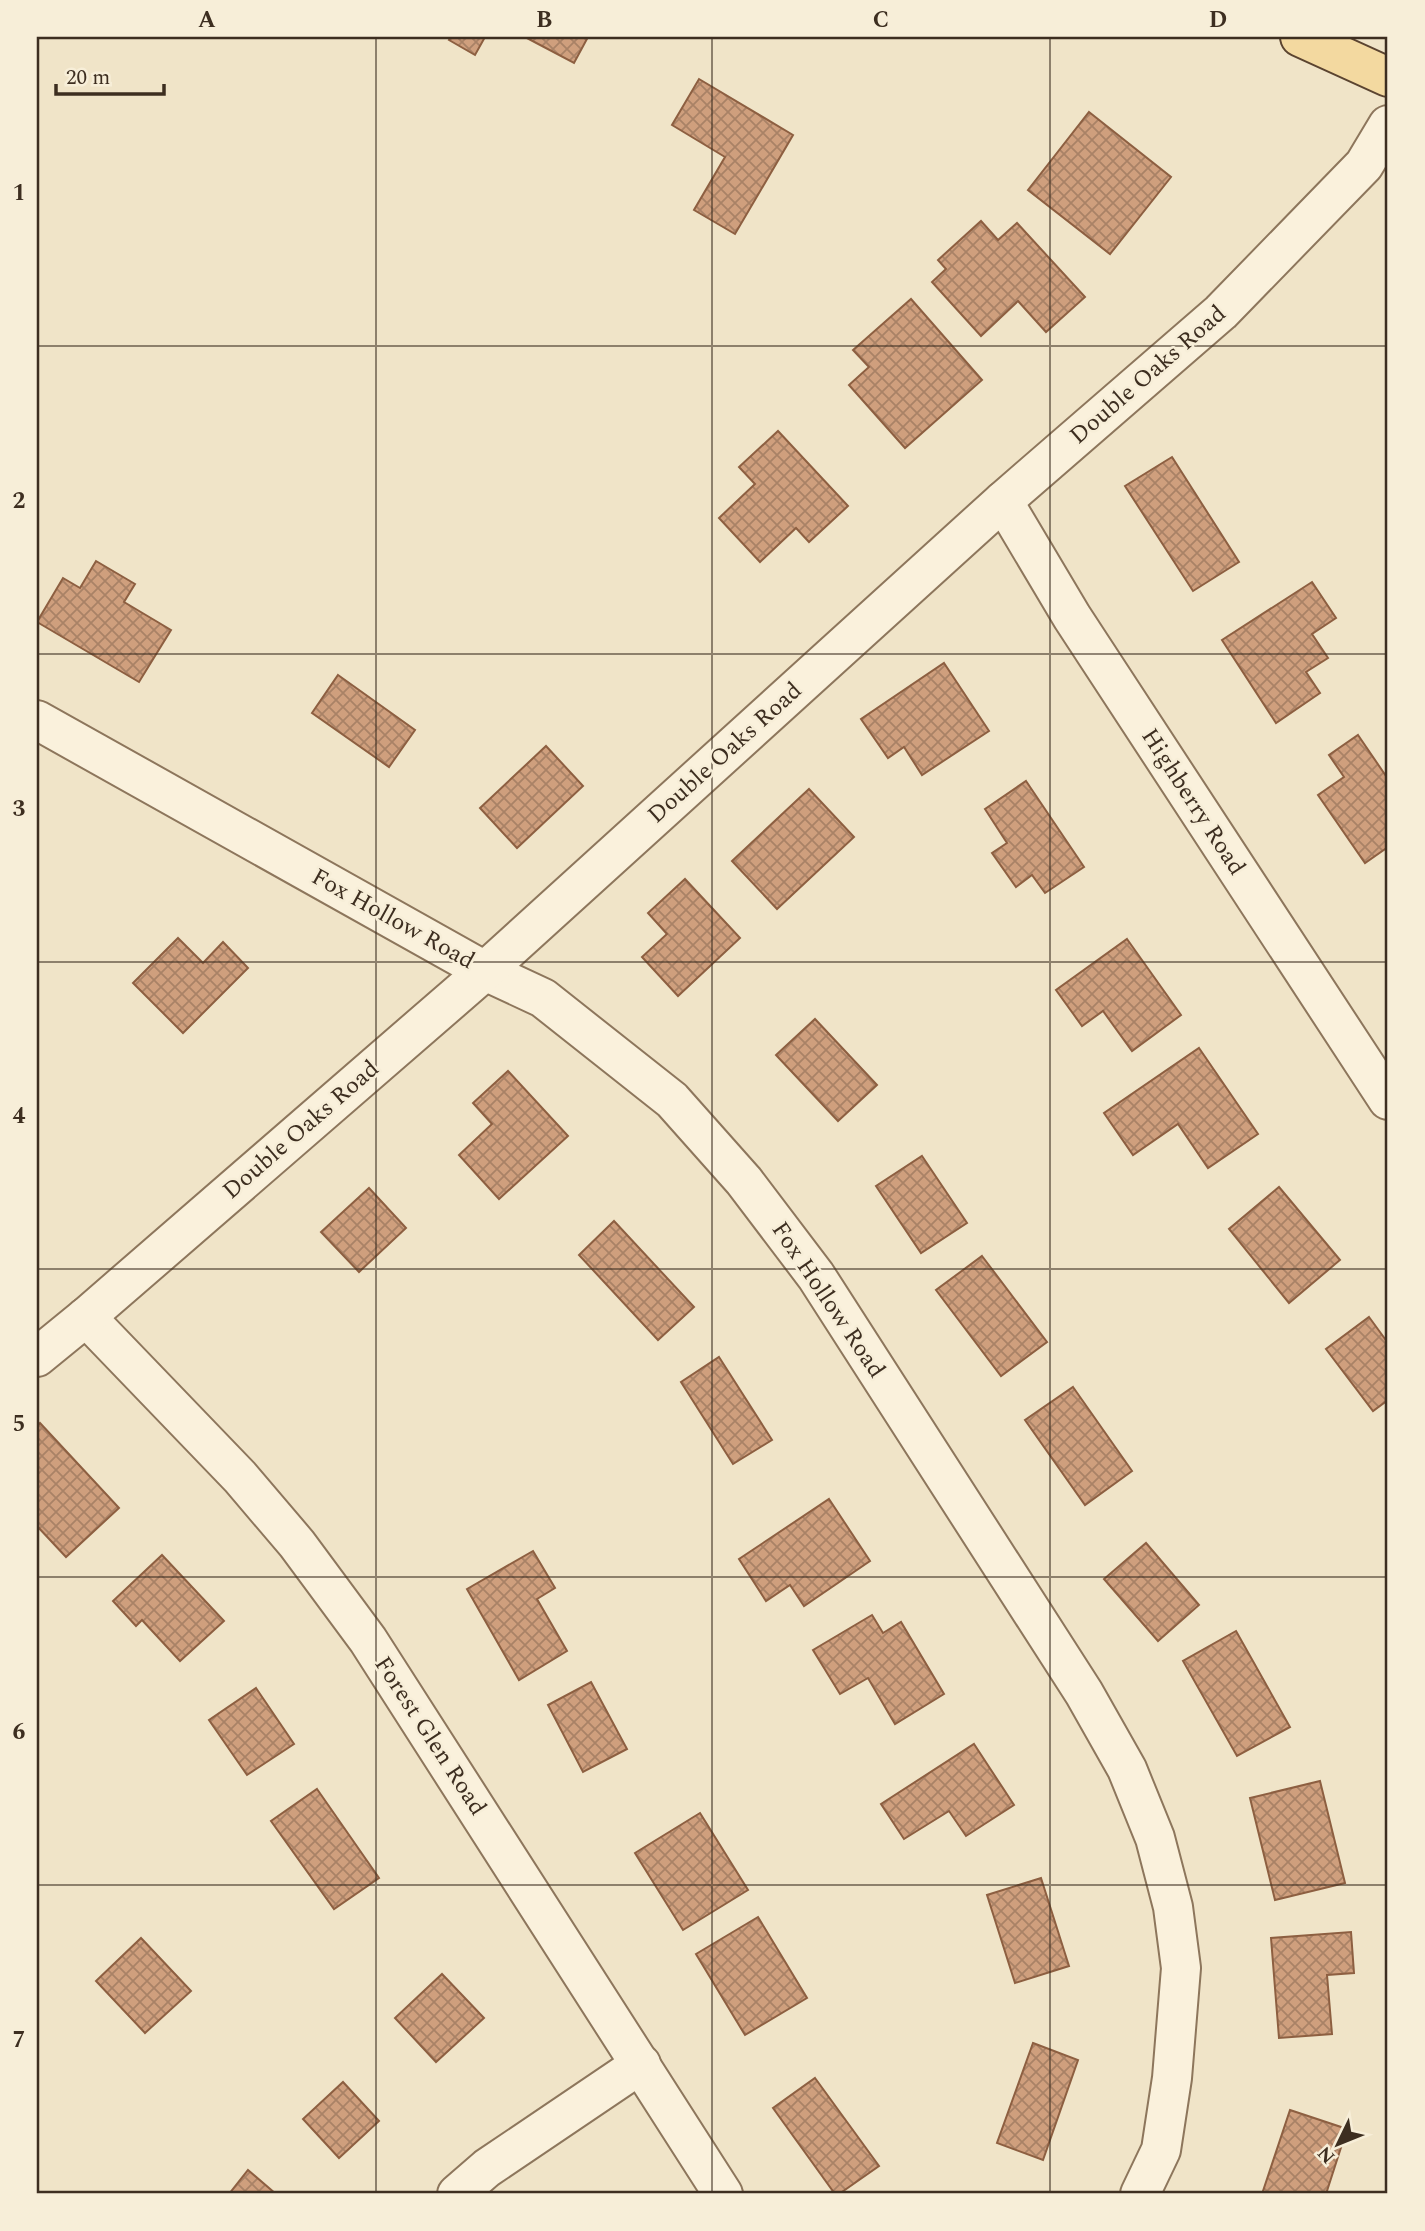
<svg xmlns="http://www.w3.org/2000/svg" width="1425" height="2231" font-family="Spectral,serif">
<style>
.building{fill:url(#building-cross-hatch);stroke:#8d5f41;stroke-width:2}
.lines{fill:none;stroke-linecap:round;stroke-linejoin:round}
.minor-casing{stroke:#8d765c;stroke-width:42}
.major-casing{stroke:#5b4430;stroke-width:42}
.minor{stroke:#faf1dc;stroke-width:38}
.major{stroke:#f3d9a0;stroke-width:38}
.grid{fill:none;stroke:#3d2e20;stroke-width:2;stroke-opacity:0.55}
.labels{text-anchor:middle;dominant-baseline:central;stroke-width:5;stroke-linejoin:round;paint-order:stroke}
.street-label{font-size:24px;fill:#3d2e20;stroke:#f7eed8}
.neatline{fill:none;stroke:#3d2e20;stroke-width:2.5}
.grid-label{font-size:23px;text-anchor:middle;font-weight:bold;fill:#3d2e20}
</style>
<defs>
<pattern id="building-cross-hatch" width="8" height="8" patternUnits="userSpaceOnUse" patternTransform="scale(1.75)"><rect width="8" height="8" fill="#cf9f7d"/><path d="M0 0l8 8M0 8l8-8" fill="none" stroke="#a98266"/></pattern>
</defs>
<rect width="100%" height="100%" fill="#f0e4c8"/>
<g class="building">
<polygon points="451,37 485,37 475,55 449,40"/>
<polygon points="525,37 588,37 574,63"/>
<polygon points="699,79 793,135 735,234 694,210 725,157 672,125"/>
<polygon points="1089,112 1171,177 1110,254 1028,190"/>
<polygon points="981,221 998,240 1017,223 1085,297 1046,332 1018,301 981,336 932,282 946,269 938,260"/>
<polygon points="911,299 982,380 905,448 849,385 869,367 853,350"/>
<polygon points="778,431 848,506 809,542 796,528 760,562 719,518 755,484 739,467"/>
<polygon points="1172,457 1239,562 1193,591 1125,486"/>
<polygon points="96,561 135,584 124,602 171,630 139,682 37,622 63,578 80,588"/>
<polygon points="1312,582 1336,618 1312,634 1328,658 1306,672 1320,693 1276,723 1222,640"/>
<polygon points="944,663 989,731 922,775 904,747 888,758 861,719"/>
<polygon points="338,675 415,730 389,767 312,713"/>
<polygon points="1358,735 1388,779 1388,847 1365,863 1318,795 1344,777 1329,755"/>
<polygon points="546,746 583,786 517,848 480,808"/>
<polygon points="1026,781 1084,867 1045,893 1032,875 1016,887 992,853 1007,843 985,809"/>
<polygon points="809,789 854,837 777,909 732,861"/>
<polygon points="685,879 740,938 678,996 642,957 667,934 648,913"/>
<polygon points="178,938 203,963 223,942 248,968 183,1033 133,983"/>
<polygon points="1127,939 1181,1015 1132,1051 1103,1011 1082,1026 1056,990"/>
<polygon points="815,1019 877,1085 838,1121 776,1055"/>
<polygon points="1199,1048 1258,1134 1208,1168 1178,1124 1133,1155 1104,1113"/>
<polygon points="508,1071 568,1136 499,1199 459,1155 492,1124 473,1103"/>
<polygon points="922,1156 967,1223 921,1253 876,1186"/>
<polygon points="1279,1187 1340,1260 1289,1303 1229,1229"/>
<polygon points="369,1188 406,1228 359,1272 321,1232"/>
<polygon points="614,1221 694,1307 658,1340 579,1255"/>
<polygon points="982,1256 1047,1342 1001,1376 936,1290"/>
<polygon points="1369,1317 1388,1343 1388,1400 1373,1411 1326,1349"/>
<polygon points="719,1357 772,1440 733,1464 681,1382"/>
<polygon points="1073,1387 1132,1471 1085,1505 1025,1420"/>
<polygon points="40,1423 119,1508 66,1557 37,1526 37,1426"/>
<polygon points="829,1499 870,1561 804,1606 790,1585 766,1601 739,1559"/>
<polygon points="1146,1543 1199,1605 1158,1641 1104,1579"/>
<polygon points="533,1551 555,1588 537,1599 567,1651 519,1680 467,1589"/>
<polygon points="162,1555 224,1621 180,1661 142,1620 136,1626 113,1601"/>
<polygon points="872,1615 883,1633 901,1622 944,1694 895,1724 868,1678 840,1694 813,1650"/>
<polygon points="1236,1631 1290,1727 1237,1756 1183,1661"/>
<polygon points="591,1682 627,1749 583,1772 548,1705"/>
<polygon points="256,1688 294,1744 247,1775 209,1720"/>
<polygon points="974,1744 1014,1805 966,1836 949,1811 904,1839 881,1804"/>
<polygon points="1320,1781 1345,1883 1275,1900 1250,1798"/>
<polygon points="317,1789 379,1878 334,1909 271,1821"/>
<polygon points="700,1813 748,1890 683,1930 635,1853"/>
<polygon points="1041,1878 1069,1966 1015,1983 987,1895"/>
<polygon points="758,1917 807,1998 745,2035 696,1954"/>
<polygon points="1351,1932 1354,1973 1327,1975 1332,2034 1279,2038 1271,1938"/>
<polygon points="141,1938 191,1991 145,2033 96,1981"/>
<polygon points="442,1974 484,2018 436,2062 395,2018"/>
<polygon points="1033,2043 1078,2060 1043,2160 997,2143"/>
<polygon points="815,2078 879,2166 839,2194 835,2194 773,2108"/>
<polygon points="343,2082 379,2121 339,2158 303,2119"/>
<polygon points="1290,2110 1347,2129 1326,2194 1262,2194"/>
<polygon points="248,2170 276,2194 229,2194"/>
</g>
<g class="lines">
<g class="minor-casing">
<g id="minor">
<polyline points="1003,501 1072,617 1388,1100"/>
<polyline points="37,720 485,971 543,998 672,1100 744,1181 816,1276 1084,1693 1127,1769 1155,1838 1173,1907 1181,1968 1172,2078 1161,2150 1140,2194"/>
<polyline points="86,1317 240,1477 297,1544 368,1640 723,2194"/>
<polyline points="37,1357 86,1317 485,971 1003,501 1221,312 1364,165 1388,125"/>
<polyline points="457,2194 487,2168 641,2064"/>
</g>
</g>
<g class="major-casing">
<polyline id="major" points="1300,37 1388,77"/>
</g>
<use href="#minor" class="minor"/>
<use href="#major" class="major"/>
</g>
<path class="grid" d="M376,37V2194M712,37V2194M1050,37V2194M37,346H1388M37,654H1388M37,962H1388M37,1269H1388M37,1577H1388M37,1885H1388"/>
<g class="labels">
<g class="street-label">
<text transform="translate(1148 375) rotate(-41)">Double Oaks Road</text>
<text transform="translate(725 753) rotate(-42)">Double Oaks Road</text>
<text transform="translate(1193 802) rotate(57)">Highberry Road</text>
<text transform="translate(393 919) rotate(29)">Fox Hollow Road</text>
<text transform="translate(301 1130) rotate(-41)">Double Oaks Road</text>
<text transform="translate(828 1300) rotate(56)">Fox Hollow Road</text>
<text transform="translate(430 1736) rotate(57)">Forest Glen Road</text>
</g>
</g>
<rect width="1425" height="2231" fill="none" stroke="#f7eed8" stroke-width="77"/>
<g transform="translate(1338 2144) rotate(227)" stroke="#f7eed8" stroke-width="5" paint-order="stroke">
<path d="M0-5L12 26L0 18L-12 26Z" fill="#3d2e20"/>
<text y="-10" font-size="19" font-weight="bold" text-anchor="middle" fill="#3d2e20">N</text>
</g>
<path d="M56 84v10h108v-10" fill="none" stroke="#3d2e20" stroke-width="3.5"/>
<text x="66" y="84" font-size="21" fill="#3d2e20" stroke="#f7eed8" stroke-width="5" paint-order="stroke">20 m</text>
<rect x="38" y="38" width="1348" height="2154" class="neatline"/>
<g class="grid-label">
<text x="207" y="27">A</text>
<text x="544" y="27">B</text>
<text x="881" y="27">C</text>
<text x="1218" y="27">D</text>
<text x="19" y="200">1</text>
<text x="19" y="508">2</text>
<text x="19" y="816">3</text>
<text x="19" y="1123">4</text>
<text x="19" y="1431">5</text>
<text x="19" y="1739">6</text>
<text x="19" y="2047">7</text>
</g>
</svg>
